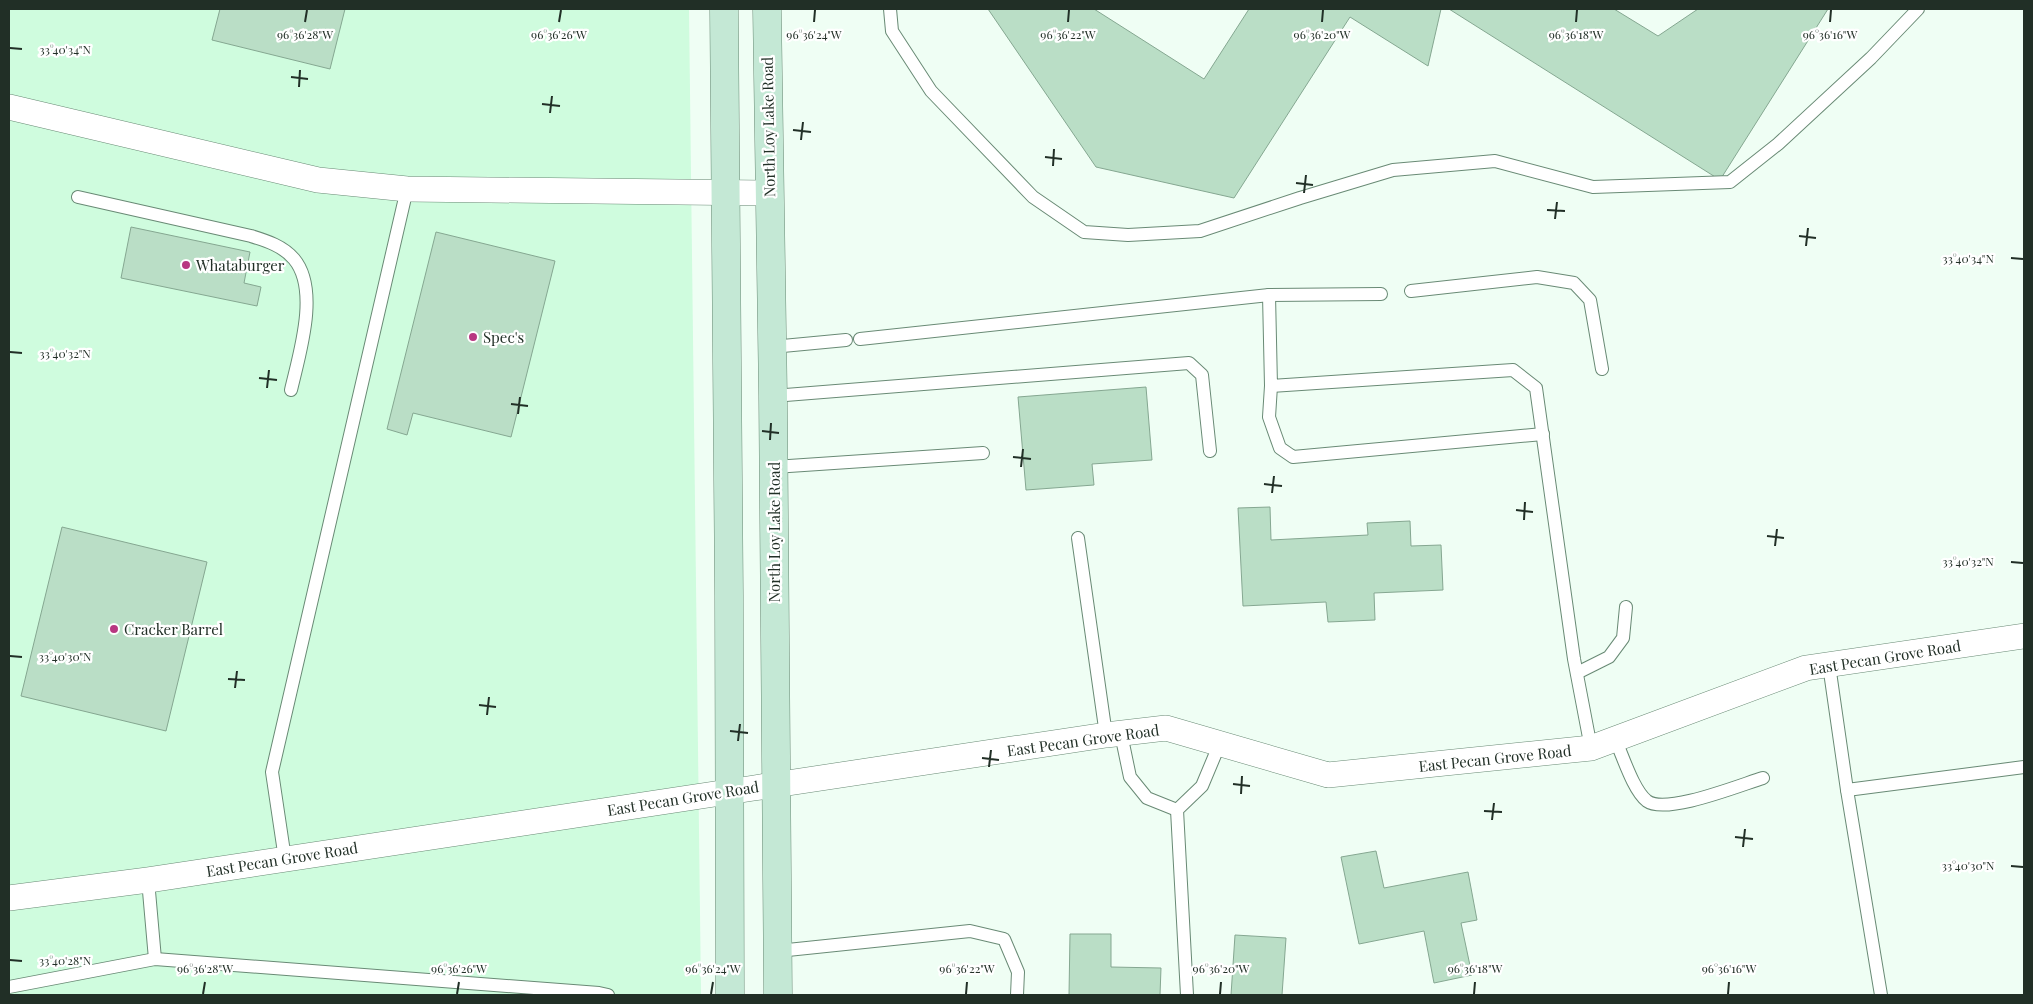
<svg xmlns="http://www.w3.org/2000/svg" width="2033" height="1004" font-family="'Playfair Display',serif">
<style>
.built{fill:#cffcde}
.building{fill:#badec6;stroke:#85a791}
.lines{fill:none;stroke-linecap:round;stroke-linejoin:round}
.lane-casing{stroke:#698a75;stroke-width:14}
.street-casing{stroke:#698a75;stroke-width:26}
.secondary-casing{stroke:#698a75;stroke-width:29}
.lane{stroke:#fff;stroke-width:12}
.street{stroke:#fff;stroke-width:25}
.secondary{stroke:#c4e8d5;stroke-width:28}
.ticks{fill:none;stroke:#212f26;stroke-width:2}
.poi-dot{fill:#b83781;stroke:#fff;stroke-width:2}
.labels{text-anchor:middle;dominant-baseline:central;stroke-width:4.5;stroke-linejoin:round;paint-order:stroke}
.street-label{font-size:15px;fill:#212f26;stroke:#fff}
.poi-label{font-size:15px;fill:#212f26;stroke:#fff;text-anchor:start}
.ticks-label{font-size:12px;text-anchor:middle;fill:#212f26;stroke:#fff;stroke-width:4.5;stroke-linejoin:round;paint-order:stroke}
</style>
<rect width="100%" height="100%" fill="#effef4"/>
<polygon class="built" points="9,9 689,9 701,995 9,995"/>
<g class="building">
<polygon points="220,9 345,9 330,69 212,40"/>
<polygon points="988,9 1094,9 1204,79 1249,9 1441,9 1428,66 1350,17 1234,198 1096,167"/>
<polygon points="1449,9 1614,9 1658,36 1698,9 1828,9 1720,180"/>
<polygon points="131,227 250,252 244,283 261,287 257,306 121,278"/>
<polygon points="436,232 555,261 511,437 413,413 407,435 387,429"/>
<polygon points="1146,387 1152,460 1092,464 1094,485 1026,490 1018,397"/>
<polygon points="1270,507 1271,540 1368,535 1367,523 1410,521 1411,546 1441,545 1443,590 1374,593 1375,620 1328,622 1326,602 1243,606 1238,508"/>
<polygon points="62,527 207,562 166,731 21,696"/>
<polygon points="1376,851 1384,888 1468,872 1477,920 1461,923 1472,975 1434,983 1424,931 1359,944 1341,857"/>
<polygon points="1070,934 1111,934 1111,967 1161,968 1160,995 1069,995"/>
<polygon points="1235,935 1286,938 1282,995 1231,995"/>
</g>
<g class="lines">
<g class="lane-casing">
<g id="lane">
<polyline points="890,9 892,31 931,91 1033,197 1084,232 1128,235 1200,231 1300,198 1393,170 1495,161 1593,187 1730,182 1778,144 1871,58 1918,9"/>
<path d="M78,197L251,236C267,241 283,246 294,259C320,290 299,355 291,390"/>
<polyline points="1411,291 1537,277 1574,283 1590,300 1602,369"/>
<polyline points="1269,295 1271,386 1513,370 1536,388 1574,659 1591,748"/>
<polyline points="860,339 1269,295 1381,294"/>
<polyline points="772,347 846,340"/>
<polyline points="1271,386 1269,417 1280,448 1293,457 1543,434"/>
<polyline points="773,396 1189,363 1202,375 1210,451"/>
<polyline points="774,467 983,453"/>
<polyline points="1078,538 1106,735"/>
<polyline points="1829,665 1847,790 2024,767"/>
<polyline points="1577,673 1609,657 1623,638 1626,607"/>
<polyline points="1121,734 1130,777 1147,798 1177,810"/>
<path d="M1615,739C1623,756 1633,790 1647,801C1666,815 1740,785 1763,778"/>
<polyline points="1847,790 1881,995"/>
<polyline points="285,859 272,772 407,189"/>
<polyline points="148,880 155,959"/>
<polyline points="778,951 970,931 1004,939 1018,972 1017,995"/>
<polyline points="9,987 155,959 599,993 608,995"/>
<polyline points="1187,995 1177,810 1202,786 1220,743"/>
</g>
</g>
<g class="street-casing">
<g id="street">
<polyline points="9,107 318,180 407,189 769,193"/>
<polyline points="9,898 148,880 754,788 1106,735 1166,728 1328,775 1591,748 1806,668 2024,636"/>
</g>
</g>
<g class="secondary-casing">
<g id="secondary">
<polyline points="724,9 729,595 730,995"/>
<polyline points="767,9 773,396 778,995"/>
</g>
</g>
<use href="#lane" class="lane"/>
<use href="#street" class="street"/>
<use href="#secondary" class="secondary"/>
</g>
<path class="ticks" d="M305,22L307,10M559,22L561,10M814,22L815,10M1068,22L1069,10M1322,22L1323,10M1576,22L1577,10M1830,22L1831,10M10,48L22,49M291,77L308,79M299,87L300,70M542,104L560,106M550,113L552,96M793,130L811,132M801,140L803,122M1045,157L1062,159M1053,166L1054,149M1296,183L1313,185M1304,193L1306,175M1547,210L1565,211M1555,219L1557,202M1799,236L1816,238M1806,246L1808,228M2011,258L2023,259M10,352L22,353M259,378L277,380M267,388L269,370M511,404L528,406M518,414L520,397M762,431L779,433M770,440L771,423M1013,457L1031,459M1021,467L1023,449M1264,484L1282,486M1272,493L1274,476M1516,510L1533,512M1524,520L1525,502M1767,536L1784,538M1775,546L1777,529M2011,562L2023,563M10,656L22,657M228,679L245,680M235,688L237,671M479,705L496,707M487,715L489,697M730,731L748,733M738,741L740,724M982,758L999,760M989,767L991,750M1233,784L1250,786M1241,794L1242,776M1484,811L1502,812M1492,820L1494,803M1735,837L1753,839M1743,847L1745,829M2011,866L2023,867M10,960L22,961M203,994L205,982M457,994L459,982M711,994L713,982M966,994L967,982M1220,994L1221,982M1474,994L1475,982M1728,994L1729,982"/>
<g class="poi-dot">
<circle cx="186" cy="265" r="5"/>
<circle cx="473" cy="337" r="5"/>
<circle cx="114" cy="629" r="5"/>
</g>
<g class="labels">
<g class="street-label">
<text transform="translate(768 127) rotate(-91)">North Loy Lake Road</text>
<text transform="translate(774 532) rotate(-90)">North Loy Lake Road</text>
<text transform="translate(1885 657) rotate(-9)">East Pecan Grove Road</text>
<text transform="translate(1083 740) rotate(-8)">East Pecan Grove Road</text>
<text transform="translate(1495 758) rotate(-6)">East Pecan Grove Road</text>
<text transform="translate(683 798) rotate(-9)">East Pecan Grove Road</text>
<text transform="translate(282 859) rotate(-9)">East Pecan Grove Road</text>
</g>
<g class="poi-label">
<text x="196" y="265">Whataburger</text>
<text x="483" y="337">Spec's</text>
<text x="124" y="629">Cracker Barrel</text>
</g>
</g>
<g class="ticks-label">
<text x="305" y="39">96°36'28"W</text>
<text x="559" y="39">96°36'26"W</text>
<text x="814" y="39">96°36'24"W</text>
<text x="1068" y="39">96°36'22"W</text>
<text x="1322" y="39">96°36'20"W</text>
<text x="1576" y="39">96°36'18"W</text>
<text x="1830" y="39">96°36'16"W</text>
<text x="65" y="54">33°40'34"N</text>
<text x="1968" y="263">33°40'34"N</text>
<text x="65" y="358">33°40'32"N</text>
<text x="1968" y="566">33°40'32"N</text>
<text x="65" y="661">33°40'30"N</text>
<text x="1968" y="870">33°40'30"N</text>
<text x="65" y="965">33°40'28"N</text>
<text x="205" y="973">96°36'28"W</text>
<text x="459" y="973">96°36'26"W</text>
<text x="713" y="973">96°36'24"W</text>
<text x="967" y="973">96°36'22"W</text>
<text x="1221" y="973">96°36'20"W</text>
<text x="1475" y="973">96°36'18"W</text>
<text x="1729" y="973">96°36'16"W</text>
</g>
<rect width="2033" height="1004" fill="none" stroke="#212f26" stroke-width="20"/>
</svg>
